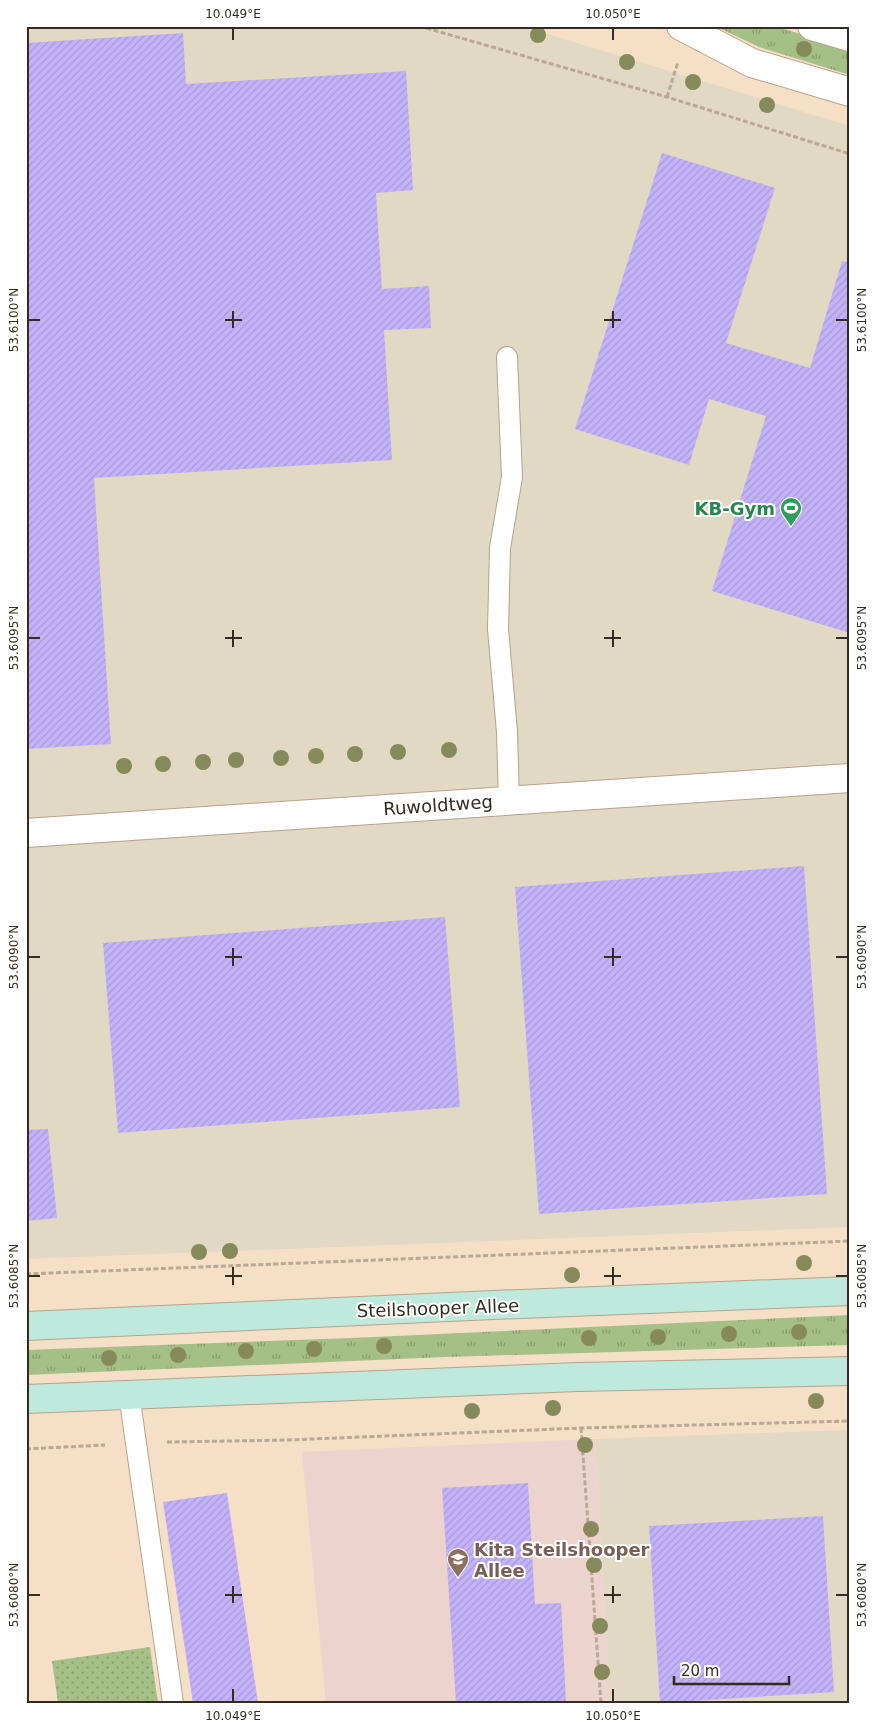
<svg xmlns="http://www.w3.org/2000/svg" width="876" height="1729" font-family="'DejaVu Sans',sans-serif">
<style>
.commercial{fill:#e1d9c3}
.education{fill:#edd3cd}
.grass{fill:url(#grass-tufts)}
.park{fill:url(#park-dots)}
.building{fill:url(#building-hatch)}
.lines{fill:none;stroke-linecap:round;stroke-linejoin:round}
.service-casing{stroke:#b6a28b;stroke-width:22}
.minor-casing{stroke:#b6a28b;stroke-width:30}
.tertiary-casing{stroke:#b6a28b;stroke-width:30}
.secondary-casing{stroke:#b6a28b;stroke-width:30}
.path{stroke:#b9a894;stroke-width:3;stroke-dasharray:5 2.5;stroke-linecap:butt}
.service{stroke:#fff;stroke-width:20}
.minor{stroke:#fff;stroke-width:28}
.tertiary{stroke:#fff;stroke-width:28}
.secondary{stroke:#bfe9dc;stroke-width:28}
.tree{fill:#868a5a}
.ticks{fill:none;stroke:#342c23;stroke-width:2}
.labels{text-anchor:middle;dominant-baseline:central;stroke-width:4;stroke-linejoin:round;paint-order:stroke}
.leisure-label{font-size:18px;font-weight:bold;fill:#27864d;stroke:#fff;text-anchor:end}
.street-label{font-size:18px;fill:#342c23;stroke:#fff}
.education-label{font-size:18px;font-weight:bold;fill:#785e54;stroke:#fff;text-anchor:start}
.neatline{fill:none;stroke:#342c23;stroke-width:2}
.ticks-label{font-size:12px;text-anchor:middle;fill:#342c23}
</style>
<defs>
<pattern id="grass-tufts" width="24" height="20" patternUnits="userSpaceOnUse" patternTransform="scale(1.25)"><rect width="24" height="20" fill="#a5c087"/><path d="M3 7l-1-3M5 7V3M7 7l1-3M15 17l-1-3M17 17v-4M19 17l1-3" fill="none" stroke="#879c6e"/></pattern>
<pattern id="park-dots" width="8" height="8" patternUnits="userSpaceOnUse" patternTransform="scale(1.25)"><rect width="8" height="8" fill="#a5c087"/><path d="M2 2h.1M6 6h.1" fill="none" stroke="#879c6e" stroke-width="1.8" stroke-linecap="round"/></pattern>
<pattern id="building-hatch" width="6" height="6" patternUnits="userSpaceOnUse" patternTransform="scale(1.25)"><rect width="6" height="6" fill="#c3b2f9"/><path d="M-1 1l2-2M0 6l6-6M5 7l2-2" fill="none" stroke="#a899d5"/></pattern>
</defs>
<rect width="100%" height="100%" fill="#f5dfc7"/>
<g class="commercial">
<polygon points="26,26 521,26 850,126 850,1227 26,1259"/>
<polygon points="850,1430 850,1703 610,1703 595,1439"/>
</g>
<polygon class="education" points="595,1439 610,1703 326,1703 302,1452"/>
<g class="grass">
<polygon points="715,26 774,26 850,49 850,75 759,47"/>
<polygon points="850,1315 850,1345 445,1357 26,1375 26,1350 352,1338"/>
</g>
<polygon class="park" points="150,1647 158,1703 58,1703 52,1661"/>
<g class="building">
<polygon points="183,33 186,84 406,71 413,190 376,193 382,289 429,286 431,328 384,330 392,460 94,478 111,744 26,749 26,43"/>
<polygon points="662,153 775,188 726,343 810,368 842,261 850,262 850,633 712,591 766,416 709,399 689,465 575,429"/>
<polygon points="804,866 827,1194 539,1214 515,887"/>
<polygon points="445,917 460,1107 118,1133 103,943"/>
<polygon points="48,1129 57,1218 26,1221 26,1130"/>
<polygon points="528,1483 535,1604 561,1603 566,1703 456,1703 442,1488"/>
<polygon points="227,1493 258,1703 193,1703 163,1502"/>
<polygon points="823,1516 834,1692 660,1703 649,1526"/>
</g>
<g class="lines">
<g class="service-casing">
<g id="service">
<polyline points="507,357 512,477 500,548 498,629 507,732 509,801"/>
<polyline points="129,1394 173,1703"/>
</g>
</g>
<g class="minor-casing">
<polyline id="minor" points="26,833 850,778"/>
</g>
<g class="tertiary-casing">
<g id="tertiary">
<polyline points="681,26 752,63 850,92"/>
<polyline points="812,26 850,37"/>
</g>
</g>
<g class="secondary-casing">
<g id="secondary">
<polyline points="26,1326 493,1305 850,1291"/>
<polyline points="26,1399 578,1377 850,1371"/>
</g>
</g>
<g class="path">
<polyline points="419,26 667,97 850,154"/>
<polyline points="667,97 678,62"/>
<polyline points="26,1274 850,1241"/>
<polyline points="581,1428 601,1703"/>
<polyline points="167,1442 288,1440 581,1428 850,1421"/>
<polyline points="26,1449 105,1445"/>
</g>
<use href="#service" class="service"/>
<use href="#minor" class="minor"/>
<use href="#tertiary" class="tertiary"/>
<use href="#secondary" class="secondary"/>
</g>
<g class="tree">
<circle cx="538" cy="35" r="8"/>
<circle cx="804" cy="49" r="8"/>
<circle cx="627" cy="62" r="8"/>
<circle cx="693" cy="82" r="8"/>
<circle cx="767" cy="105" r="8"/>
<circle cx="449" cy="750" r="8"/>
<circle cx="398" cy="752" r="8"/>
<circle cx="355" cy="754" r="8"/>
<circle cx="316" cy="756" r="8"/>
<circle cx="281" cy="758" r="8"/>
<circle cx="236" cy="760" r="8"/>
<circle cx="203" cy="762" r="8"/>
<circle cx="163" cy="764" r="8"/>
<circle cx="124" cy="766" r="8"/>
<circle cx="230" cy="1251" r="8"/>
<circle cx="199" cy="1252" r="8"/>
<circle cx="804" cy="1263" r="8"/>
<circle cx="572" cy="1275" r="8"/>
<circle cx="799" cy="1332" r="8"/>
<circle cx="729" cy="1334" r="8"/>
<circle cx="658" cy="1337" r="8"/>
<circle cx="589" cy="1338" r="8"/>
<circle cx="384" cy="1346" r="8"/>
<circle cx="314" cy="1349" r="8"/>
<circle cx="246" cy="1351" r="8"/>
<circle cx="178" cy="1355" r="8"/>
<circle cx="109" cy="1358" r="8"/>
<circle cx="816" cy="1401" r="8"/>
<circle cx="553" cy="1408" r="8"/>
<circle cx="472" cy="1411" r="8"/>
<circle cx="585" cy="1445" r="8"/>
<circle cx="591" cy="1529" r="8"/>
<circle cx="594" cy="1565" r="8"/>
<circle cx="600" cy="1626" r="8"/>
<circle cx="602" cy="1672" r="8"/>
</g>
<path class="ticks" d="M233,28V40M613,28V40M233,311V328M613,311V328M28,320H40M225,320H242M604,320H621M836,320H848M233,630V647M613,630V647M28,638H40M225,638H242M604,638H621M836,638H848M233,948V966M613,948V966M28,957H40M225,957H242M604,957H621M836,957H848M233,1267V1285M613,1267V1285M28,1276H40M225,1276H242M604,1276H621M836,1276H848M233,1586V1603M613,1586V1603M28,1595H40M225,1595H242M604,1595H621M836,1595H848M233,1689V1702M613,1689V1702"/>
<defs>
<g id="stadium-pin" transform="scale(1.125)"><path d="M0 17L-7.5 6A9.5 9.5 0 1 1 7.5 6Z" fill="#2e9e5b" stroke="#fff"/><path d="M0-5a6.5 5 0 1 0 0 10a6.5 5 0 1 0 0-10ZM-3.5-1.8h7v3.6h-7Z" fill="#fff"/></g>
<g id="school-pin" transform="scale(1.125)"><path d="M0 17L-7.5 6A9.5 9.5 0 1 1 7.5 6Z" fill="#8d6e63" stroke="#fff"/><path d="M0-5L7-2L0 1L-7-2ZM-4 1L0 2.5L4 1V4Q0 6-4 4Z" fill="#fff"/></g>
</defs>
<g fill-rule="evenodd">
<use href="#stadium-pin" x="791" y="508"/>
<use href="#school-pin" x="458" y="1559"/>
</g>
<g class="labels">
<g class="leisure-label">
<text x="775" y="508">KB-Gym</text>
</g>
<g class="street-label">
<text transform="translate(438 805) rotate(-4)">Ruwoldtweg</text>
<text transform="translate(438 1308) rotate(-2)">Steilshooper Allee</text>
</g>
<g class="education-label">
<text x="474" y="1549">Kita Steilshooper<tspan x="474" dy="21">Allee</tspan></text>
</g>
</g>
<rect width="876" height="1729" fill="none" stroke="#ffffff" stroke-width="55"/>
<path d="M674 1676v8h115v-8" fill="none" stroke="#342c23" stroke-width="2.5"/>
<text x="681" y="1676" font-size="15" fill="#342c23" stroke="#ffffff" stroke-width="4" paint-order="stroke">20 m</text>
<rect x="28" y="28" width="820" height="1674" class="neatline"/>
<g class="ticks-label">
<text x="233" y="18">10.049°E</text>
<text x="613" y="18">10.050°E</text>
<text transform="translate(14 320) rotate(-90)" y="4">53.6100°N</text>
<text transform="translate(862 320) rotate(-90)" y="4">53.6100°N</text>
<text transform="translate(14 638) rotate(-90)" y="4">53.6095°N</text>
<text transform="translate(862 638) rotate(-90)" y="4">53.6095°N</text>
<text transform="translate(14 957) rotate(-90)" y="4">53.6090°N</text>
<text transform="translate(862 957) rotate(-90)" y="4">53.6090°N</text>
<text transform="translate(14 1276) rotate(-90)" y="4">53.6085°N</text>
<text transform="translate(862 1276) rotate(-90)" y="4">53.6085°N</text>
<text transform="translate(14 1595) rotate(-90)" y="4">53.6080°N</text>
<text transform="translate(862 1595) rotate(-90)" y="4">53.6080°N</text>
<text x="233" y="1720">10.049°E</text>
<text x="613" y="1720">10.050°E</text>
</g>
</svg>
